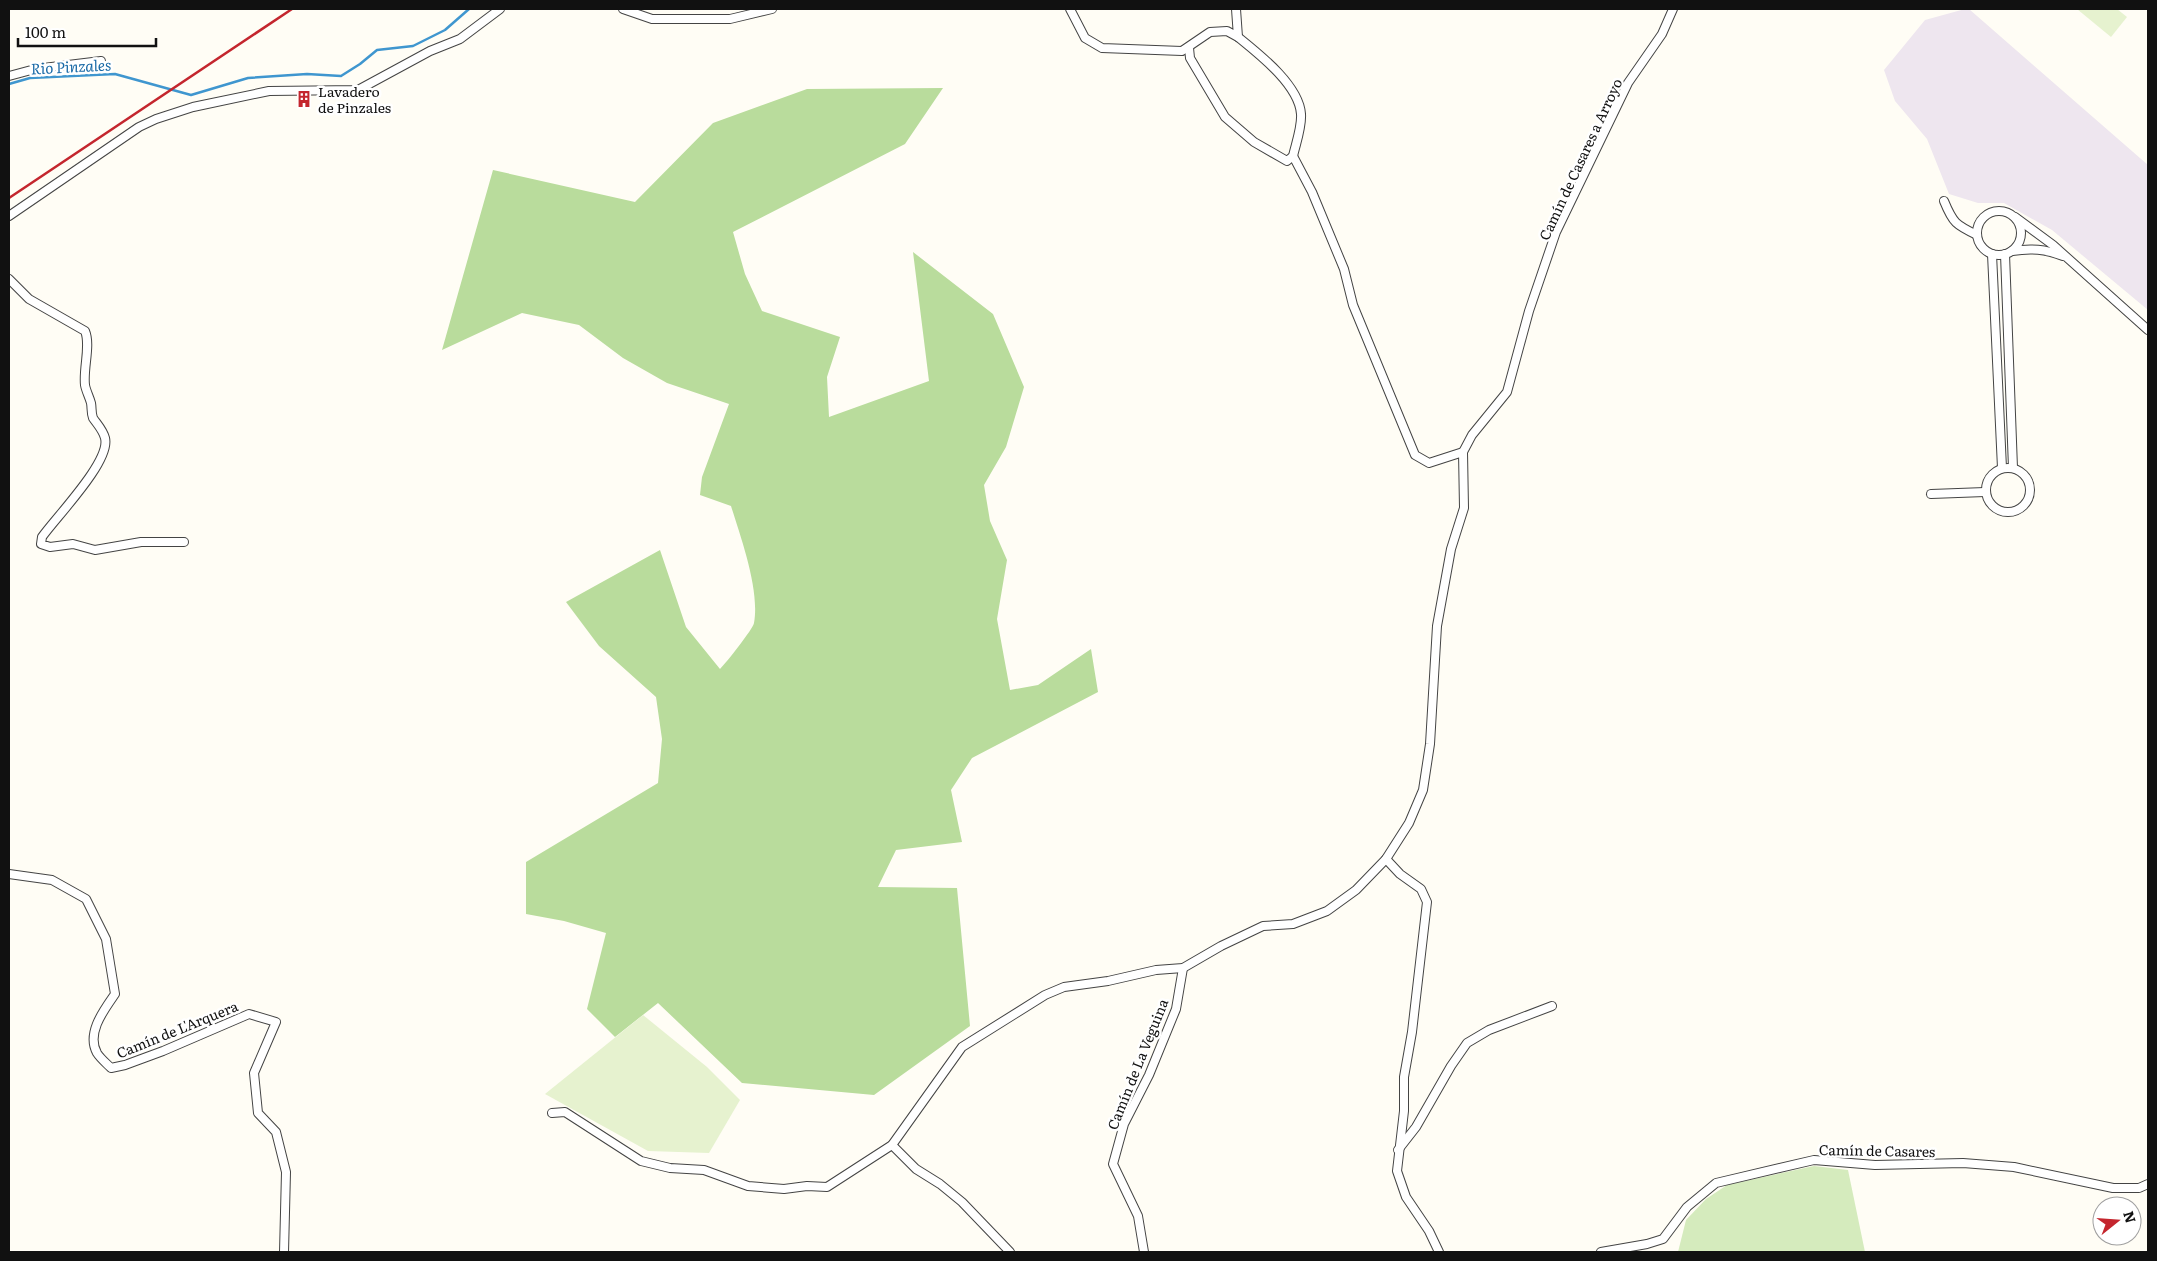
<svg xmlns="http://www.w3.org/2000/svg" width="2157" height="1261" font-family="Literata,serif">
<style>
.industrial{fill:#eee6ef}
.green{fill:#d5ebbd}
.forest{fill:#b9dc9c}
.pitch{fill:#e6f2cf}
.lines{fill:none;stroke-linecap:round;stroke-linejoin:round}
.stream{stroke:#3f96cf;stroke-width:2.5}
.street-casing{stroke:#444;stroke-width:10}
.street{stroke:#fff;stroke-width:8}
.rail{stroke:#c4262e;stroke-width:2.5}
.labels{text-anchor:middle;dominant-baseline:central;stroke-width:5;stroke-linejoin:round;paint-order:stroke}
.poi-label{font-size:14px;fill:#111;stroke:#fff;text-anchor:start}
.street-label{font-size:14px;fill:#111;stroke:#fff}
.water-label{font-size:15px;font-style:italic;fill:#1768a6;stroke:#fff}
</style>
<rect width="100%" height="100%" fill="#fffdf5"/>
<polygon class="industrial" points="1965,9 1969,9 2148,165 2148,310 2052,230 2004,203 1978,203 1949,194 1927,139 1895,101 1884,70 1925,20"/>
<polygon class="green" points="1814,1166 1848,1170 1865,1252 1678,1252 1686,1220 1706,1199 1727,1185"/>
<path class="forest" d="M943,88L905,144L733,232L745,274L762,311L840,337L827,377L829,417L929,381L913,252L993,314L1024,387L1006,447L984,485L990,521L1007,560L997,619L1010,690L1038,685L1091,649L1098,692L972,758L951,790L962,842L896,850L878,887L957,888L970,1026L874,1095L742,1083L658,1003L615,1037L587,1009L606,933L564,921L526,914V862L658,783L662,739L656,697L599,646L566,602L660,550L686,627L720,669C726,663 753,629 754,623C760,590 741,538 731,506L700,495L702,477L729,404L667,383L623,358L579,325L522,313L442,350L493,170L635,202L713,123L807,89Z"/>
<g class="pitch">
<polygon points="2077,9 2117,9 2127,17 2111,37"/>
<polygon points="643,1015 707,1067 740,1100 709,1153 648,1151 545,1094"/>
</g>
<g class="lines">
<polyline class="stream" points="9,84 30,78 115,74 191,95 248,78 307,74 341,76 360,64 377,50 413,46 445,30 469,9"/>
<g class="street-casing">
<g id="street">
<polyline points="623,9 652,19 730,19 772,9"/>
<polyline points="1070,9 1085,38 1102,48 1182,51 1210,32 1227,31 1238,37 1236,9"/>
<path d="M1189,48L1190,58L1225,117L1254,142L1287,161L1293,156C1296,143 1302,127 1301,114C1299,85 1259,54 1238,37"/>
<polyline points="9,76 35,69 101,61"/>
<polyline points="1293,156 1312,192 1344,269 1353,305 1415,455 1429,463 1463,452"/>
<path d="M1944,201C1953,223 1956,225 1977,235"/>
<circle cx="1999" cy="233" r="22"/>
<polyline points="9,216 139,127 156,119 193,107 269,91 358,90 430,51 460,39 500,9"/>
<polyline points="2015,217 2053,245 2148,330"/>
<path d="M2012,251C2031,248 2045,249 2063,256"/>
<polyline points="1992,254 2002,468"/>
<polyline points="2005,254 2013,468"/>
<path d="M9,279L29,299L85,331C91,345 83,368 85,385C86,391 89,396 91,403C92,408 91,413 93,418C97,424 103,430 105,438C111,461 57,516 42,537L41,544L50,547L73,544L95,550L141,542H184"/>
<circle cx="2008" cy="490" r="22"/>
<polyline points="1931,494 1985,492"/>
<polyline points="1386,859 1400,874 1421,889 1427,902 1412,1032 1404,1077 1404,1111 1397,1171 1406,1197 1429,1231 1439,1252"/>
<path d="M9,874L52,880L86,899L106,939L115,994C104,1010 86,1033 97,1053C100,1058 106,1063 111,1068L125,1065L163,1051L249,1014L276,1022L254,1073L258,1113L276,1132L286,1172L284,1252"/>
<polyline points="552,1113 565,1112 641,1161 670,1168 704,1170 748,1186 784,1189 807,1186 827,1187 892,1145 962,1047 1045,995 1064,987 1108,981 1156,970 1183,968 1221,946 1263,926 1293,924 1327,911 1356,890 1386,859 1409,823 1423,790 1430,744 1437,626 1451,549 1464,508 1463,452 1472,435 1507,392 1529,311 1556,232 1628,83 1662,34 1673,9"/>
<polyline points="892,1145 916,1169 940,1184 962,1202 1010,1252"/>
<polyline points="1398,1150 1416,1127 1451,1066 1467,1043 1489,1030 1552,1006"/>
<polyline points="1144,1252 1138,1216 1113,1164 1124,1124 1149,1075 1176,1009 1183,968"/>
<polyline points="1601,1252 1647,1244 1663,1239 1687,1207 1716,1183 1814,1160 1875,1165 1963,1163 2014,1167 2113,1188 2139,1188 2148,1184"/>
</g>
</g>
<use href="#street" class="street"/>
<polyline class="rail" points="9,198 292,9"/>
</g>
<defs>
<g id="building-bare" transform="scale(1.35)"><path d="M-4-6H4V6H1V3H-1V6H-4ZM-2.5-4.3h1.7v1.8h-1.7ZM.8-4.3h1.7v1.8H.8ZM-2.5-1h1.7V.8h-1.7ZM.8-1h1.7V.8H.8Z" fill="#c4262e" stroke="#fff" stroke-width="2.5" paint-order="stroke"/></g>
</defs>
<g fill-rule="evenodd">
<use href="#building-bare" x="304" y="99"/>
</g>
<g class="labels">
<g class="poi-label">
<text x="318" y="91">Lavadero<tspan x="318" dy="16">de Pinzales</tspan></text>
</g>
<g class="street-label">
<text transform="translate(1580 159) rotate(-65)">Camín de Casares a Arroyo</text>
<text transform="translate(177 1029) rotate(-22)">Camín de L'Arquera</text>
<text transform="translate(1137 1064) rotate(-68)">Camín de La Veguina</text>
<text transform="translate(1877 1150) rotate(1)">Camín de Casares</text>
</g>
<g class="water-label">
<text transform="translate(71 66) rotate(-3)">Rio Pinzales</text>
</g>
</g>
<rect width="2157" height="1261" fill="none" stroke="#111111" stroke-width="20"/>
<g transform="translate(2117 1221) rotate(73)"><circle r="24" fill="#ffffff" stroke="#a0a0a0"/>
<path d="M0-4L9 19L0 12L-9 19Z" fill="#c4262e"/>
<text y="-8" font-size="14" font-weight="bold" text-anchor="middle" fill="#111111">N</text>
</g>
<path d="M18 38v8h138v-8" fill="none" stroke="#111111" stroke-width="2.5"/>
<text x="25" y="38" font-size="15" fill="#111111" stroke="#ffffff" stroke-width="4" paint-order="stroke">100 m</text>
</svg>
